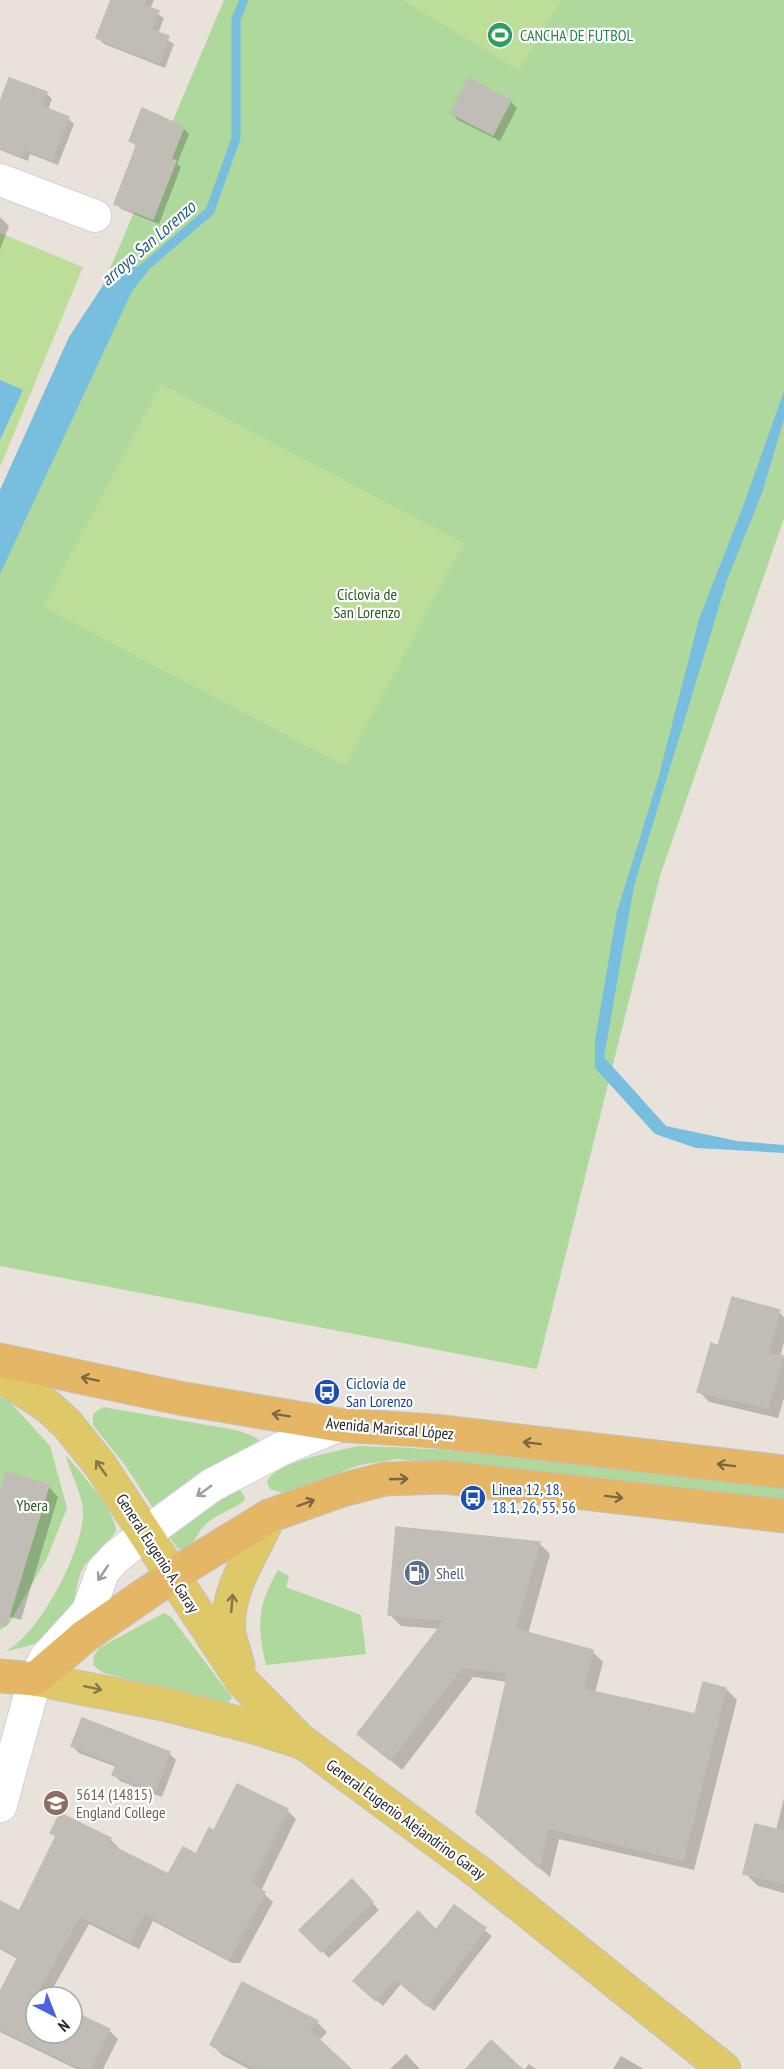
<svg xmlns="http://www.w3.org/2000/svg" width="784" height="2069" font-family="'PT Sans Narrow',sans-serif">
<style>
.green{fill:#aed89c}
.pitch{fill:#bdde99}
.water{fill:#78bede}
.shadow{fill:#0003}
.lines{fill:none;stroke-linecap:round;stroke-linejoin:round}
.stream{stroke:#78bede;stroke-width:9}
.building{fill:#c0bcb6;stroke:#c2beb4;stroke-width:1.5}
.minor-casing{stroke:#cfd1de;stroke-width:34}
.tertiary-casing{stroke:#cfd1de;stroke-width:35}
.primary-casing{stroke:#c3c3c3;stroke-width:35}
.trunk-casing{stroke:#c3c3c3;stroke-width:35}
.minor{stroke:#fff;stroke-width:32}
.tertiary{stroke:#fff;stroke-width:33}
.primary{stroke:#dec868;stroke-width:33}
.trunk{stroke:#e4b666;stroke-width:33}
.oneway{stroke:#7c6743}
.oneway2{stroke:#827848}
.oneway3{stroke:#9e9e9e}
.labels{text-anchor:middle;dominant-baseline:central;stroke-width:4.5;stroke-linejoin:round;paint-order:stroke}
.leisure-label{font-size:16px;fill:#27864d;stroke:#fff;text-anchor:start}
.park-label{font-size:16px;fill:#2a5921;stroke:#fff}
.transit-label{font-size:16px;fill:#164399;stroke:#fff;text-anchor:start}
.street-label{font-size:16px;fill:#272727;stroke:#fff}
.service-label{font-size:16px;fill:#4e5e75;stroke:#fff;text-anchor:start}
.education-label{font-size:16px;fill:#785e54;stroke:#fff;text-anchor:start}
.water-label{font-size:18px;font-style:italic;fill:#1d5c85;stroke:#fff}
</style>
<rect width="100%" height="100%" fill="#e8e2da"/>
<g class="green">
<polygon points="224,0 784,0 784,518 660,876 537,1369 0,1266 0,528"/>
<polygon points="0,1397 9,1401 50,1446 67,1508 47,1558 9,1624 0,1630"/>
<polygon points="103,1407 236,1430 253,1436 260,1441 153,1508 125,1465 93,1425 93,1414"/>
<path d="M358,1446C499,1449 643,1471 784,1487V1500L397,1459L360,1465L283,1493L270,1489L267,1482C274,1462 338,1451 358,1446Z"/>
<path d="M66,1455C79,1471 116,1511 116,1531C107,1546 90,1555 82,1570C76,1582 77,1594 73,1607C65,1635 32,1647 6,1651C40,1633 80,1555 83,1517C85,1497 70,1475 66,1455Z"/>
<path d="M239,1489L245,1497L244,1501C232,1510 216,1514 206,1524C196,1533 194,1550 178,1549L168,1535L186,1517Z"/>
<path d="M278,1570L289,1576L286,1587L361,1615L366,1654L266,1665C257,1624 257,1607 278,1570Z"/>
<polygon points="164,1613 171,1617 230,1695 232,1698 228,1703 103,1673 93,1665 94,1656 99,1648"/>
</g>
<g class="pitch">
<polygon points="402,0 561,0 519,70"/>
<polygon points="0,233 83,267 0,467"/>
<polygon points="161,384 464,543 345,766 43,607"/>
</g>
<g class="water">
<polygon points="119,261 148,271 132,291 0,574 0,490 69,337"/>
<polygon points="0,380 23,390 0,440"/>
<polygon points="784,391 784,419 762,493 727,580 634,886 604,1057 666,1126 737,1141 784,1145 784,1153 696,1148 655,1134 595,1068 595,1040 617,912 658,779 699,619 744,504"/>
</g>
<g class="shadow">
<polygon points="113,0 154,0 150,9 164,18 158,34 174,44 165,68 104,44 98,38"/>
<polygon points="46,93 52,99 48,110 68,118 74,124 58,165 30,154 28,161 0,150 0,106"/>
<polygon points="510,101 517,108 500,141 458,120 451,113"/>
<polygon points="183,128 189,134 177,164 181,167 159,224 121,209 116,203 136,146 131,141"/>
<polygon points="0,217 9,226 0,250"/>
<polygon points="779,1312 784,1317 784,1342 780,1357 784,1358 784,1398 778,1418 709,1402 699,1391 719,1348"/>
<polygon points="48,1486 58,1497 21,1620 0,1614 0,1497"/>
<polygon points="539,1543 550,1554 528,1634 592,1651 603,1662 595,1693 696,1716 726,1689 737,1700 694,1870 559,1839 550,1877 489,1824 508,1682 473,1677 402,1770 359,1734 440,1629 401,1626 390,1615"/>
<polygon points="83,1720 170,1754 176,1760 162,1797 120,1781 114,1774 116,1767 79,1753 72,1746"/>
<polygon points="784,1798 784,1893 758,1886 745,1873 776,1830"/>
<polygon points="287,1810 296,1819 261,1891 273,1902 240,1963 232,1963 153,1921 139,1949 89,1924 48,1997 36,1997 36,2033 72,2033 72,2013 109,2030 118,2039 103,2069 76,2069 0,2032 0,1996 19,1960 0,1949 0,1918 19,1913 57,1838 52,1833 110,1839 119,1848 118,1851 169,1876 196,1857 215,1832"/>
<polygon points="352,1881 379,1910 329,1958 302,1930"/>
<polygon points="455,1907 492,1936 434,2011 401,1984 383,2006 362,1987 437,1932"/>
<polygon points="317,2022 327,2032 319,2041 349,2069 249,2069 222,2055 212,2045"/>
<polygon points="406,2054 420,2069 390,2069"/>
<polygon points="621,2056 642,2068 643,2069 613,2069"/>
<polygon points="529,2064 536,2069 525,2069"/>
</g>
<g class="lines">
<polyline class="stream" points="133,277 210,211 236,138 236,19 244,0"/>
</g>
<g class="building">
<polygon points="111,0 145,0 143,5 159,11 151,30 169,36 159,63 96,38"/>
<polygon points="9,78 47,92 41,106 69,117 52,160 24,149 22,156 0,148 0,102"/>
<polygon points="468,78 511,100 493,135 450,113"/>
<polygon points="142,108 184,127 171,159 176,161 153,219 114,204 137,144 129,141"/>
<polygon points="732,1297 780,1310 768,1354 783,1356 768,1408 697,1392 711,1343 718,1346"/>
<polygon points="6,1472 49,1485 6,1626 0,1625 0,1492"/>
<polygon points="396,1527 540,1542 515,1629 593,1650 583,1689 695,1714 703,1682 726,1688 683,1860 548,1828 539,1868 476,1813 508,1673 462,1667 390,1760 357,1734 445,1620 388,1615"/>
<polygon points="82,1718 170,1752 155,1791 112,1775 116,1764 71,1746"/>
<polygon points="237,1784 288,1809 251,1884 265,1892 229,1959 144,1913 130,1941 80,1916 36,1994 43,1997 36,1997 36,2033 72,2033 72,2011 110,2029 90,2069 83,2069 0,2029 0,1992 18,1957 0,1946 0,1901 19,1911 56,1836 50,1833 60,1813 111,1838 108,1844 168,1874 183,1847 196,1854 209,1828 214,1830"/>
<polygon points="755,1824 784,1831 784,1883 743,1874"/>
<polygon points="352,1879 373,1902 321,1952 299,1930"/>
<polygon points="454,1905 486,1928 427,2006 395,1979 376,2001 353,1981 418,1911 436,1930"/>
<polygon points="242,1982 318,2021 309,2030 351,2069 257,2069 210,2045"/>
<polygon points="491,2040 522,2069 466,2069"/>
</g>
<g class="lines">
<g class="minor-casing">
<polyline id="minor" points="0,180 95,216"/>
</g>
<g class="tertiary-casing">
<polyline id="tertiary" points="0,1806 35,1679 46,1658 88,1612 103,1571 116,1557 145,1534 212,1485 283,1448 339,1425"/>
</g>
<g class="primary-casing">
<g id="primary">
<polyline points="0,1375 49,1407 68,1425 100,1465 242,1681 298,1738"/>
<path d="M238,1665C235,1655 231,1643 229,1633C225,1589 253,1555 269,1516"/>
<polyline points="35,1679 164,1704 254,1727 304,1743 481,1874 724,2069"/>
</g>
</g>
<g class="trunk-casing">
<g id="trunk">
<polyline points="0,1360 179,1398 339,1425 434,1431 784,1472"/>
<polyline points="0,1676 35,1679 85,1636 127,1607 184,1568 269,1516 342,1490 385,1479 444,1477 784,1516"/>
</g>
</g>
<use href="#minor" class="minor"/>
<use href="#tertiary" class="tertiary"/>
<use href="#primary" class="primary"/>
<use href="#trunk" class="trunk"/>
</g>
<defs><path id="oneway-shaft" d="M-6 0H5M1.5-3L5.5 0L1.5 3" fill="none" stroke-width="1.6" stroke-linecap="round" stroke-linejoin="round" transform="scale(1.5)"/></defs>
<g class="oneway">
<use href="#oneway-shaft" transform="translate(90 1379) rotate(-168)"/>
<use href="#oneway-shaft" transform="translate(281 1415) rotate(-171)"/>
<use href="#oneway-shaft" transform="translate(532 1443) rotate(-173)"/>
<use href="#oneway-shaft" transform="translate(726 1465) rotate(-173)"/>
<use href="#oneway-shaft" transform="translate(399 1479) rotate(-2)"/>
<use href="#oneway-shaft" transform="translate(614 1497) rotate(7)"/>
<use href="#oneway-shaft" transform="translate(306 1503) rotate(-20)"/>
</g>
<g class="oneway2">
<use href="#oneway-shaft" transform="translate(101 1468) rotate(-125)"/>
<use href="#oneway-shaft" transform="translate(232 1603) rotate(-85)"/>
<use href="#oneway-shaft" transform="translate(93 1688) rotate(12)"/>
</g>
<g class="oneway3">
<use href="#oneway-shaft" transform="translate(204 1491) rotate(144)"/>
<use href="#oneway-shaft" transform="translate(103 1573) rotate(124)"/>
</g>
<defs>
<g id="stadium-disc" transform="scale(1.35)"><circle r="9.5" fill="#2e9e5b" stroke="#fff"/><path d="M0-5a6.5 5 0 1 0 0 10a6.5 5 0 1 0 0-10ZM-3.5-1.8h7v3.6h-7Z" fill="#fff"/></g>
<g id="bus-disc" transform="scale(1.35)"><circle r="9.5" fill="#1a4fb4" stroke="#fff"/><path d="M-5-6H5V4H4V6H2V4H-2V6H-4V4H-5ZM-3.5-4V0h7V-4ZM-3.5 1.2v1.5H-2V1.2ZM2 1.2v1.5H3.5V1.2Z" fill="#fff"/></g>
<g id="fuel-disc" transform="scale(1.35)"><circle r="9.5" fill="#5c6f8a" stroke="#fff"/><path d="M-5.5-6h7V0h2V4h1.3V-2.5L3-4.5l.8-.8L6-3V5H2.5V1h-1V6h-7ZM-4.2-4.7v3.2H.2V-4.7Z" fill="#fff"/></g>
<g id="school-disc" transform="scale(1.35)"><circle r="9.5" fill="#8d6e63" stroke="#fff"/><path d="M0-5L7-2L0 1L-7-2ZM-4 1L0 2.5L4 1V4Q0 6-4 4Z" fill="#fff"/></g>
</defs>
<g fill-rule="evenodd">
<use href="#stadium-disc" x="500" y="35"/>
<use href="#bus-disc" x="327" y="1392"/>
<use href="#bus-disc" x="473" y="1498"/>
<use href="#fuel-disc" x="417" y="1573"/>
<use href="#school-disc" x="56" y="1803"/>
</g>
<g class="labels">
<g class="leisure-label">
<text x="520" y="35">CANCHA DE FUTBOL</text>
</g>
<g class="park-label">
<text x="367" y="594">Ciclovia de<tspan x="367" dy="18">San Lorenzo</tspan></text>
<text x="32" y="1505">Ybera</text>
</g>
<g class="transit-label">
<text x="346" y="1383">Ciclovía de<tspan x="346" dy="18">San Lorenzo</tspan></text>
<text x="492" y="1489">Linea 12, 18,<tspan x="492" dy="18">18.1, 26, 55, 56</tspan></text>
</g>
<g class="street-label">
<text transform="translate(390 1428) rotate(5)">Avenida Mariscal López</text>
<text transform="translate(158 1553) rotate(57)">General Eugenio A. Garay</text>
<text transform="translate(406 1819) rotate(36)">General Eugenio Alejandrino Garay</text>
</g>
<g class="service-label">
<text x="436" y="1573">Shell</text>
</g>
<g class="education-label">
<text x="76" y="1794">5614 (14815)<tspan x="76" dy="18">England College</tspan></text>
</g>
<g class="water-label">
<text transform="translate(148 243) rotate(-41)">arroyo San Lorenzo</text>
</g>
</g>
<g transform="translate(54 2015) rotate(138)"><circle r="28" fill="#ffffff" stroke="#a9a9a9" stroke-width="1.5"/>
<path d="M0-4.5L10 22L0 15L-10 22Z" fill="#4c60e2"/>
<text y="-9" font-size="16" font-weight="bold" text-anchor="middle" fill="#272727">N</text>
</g>
</svg>
